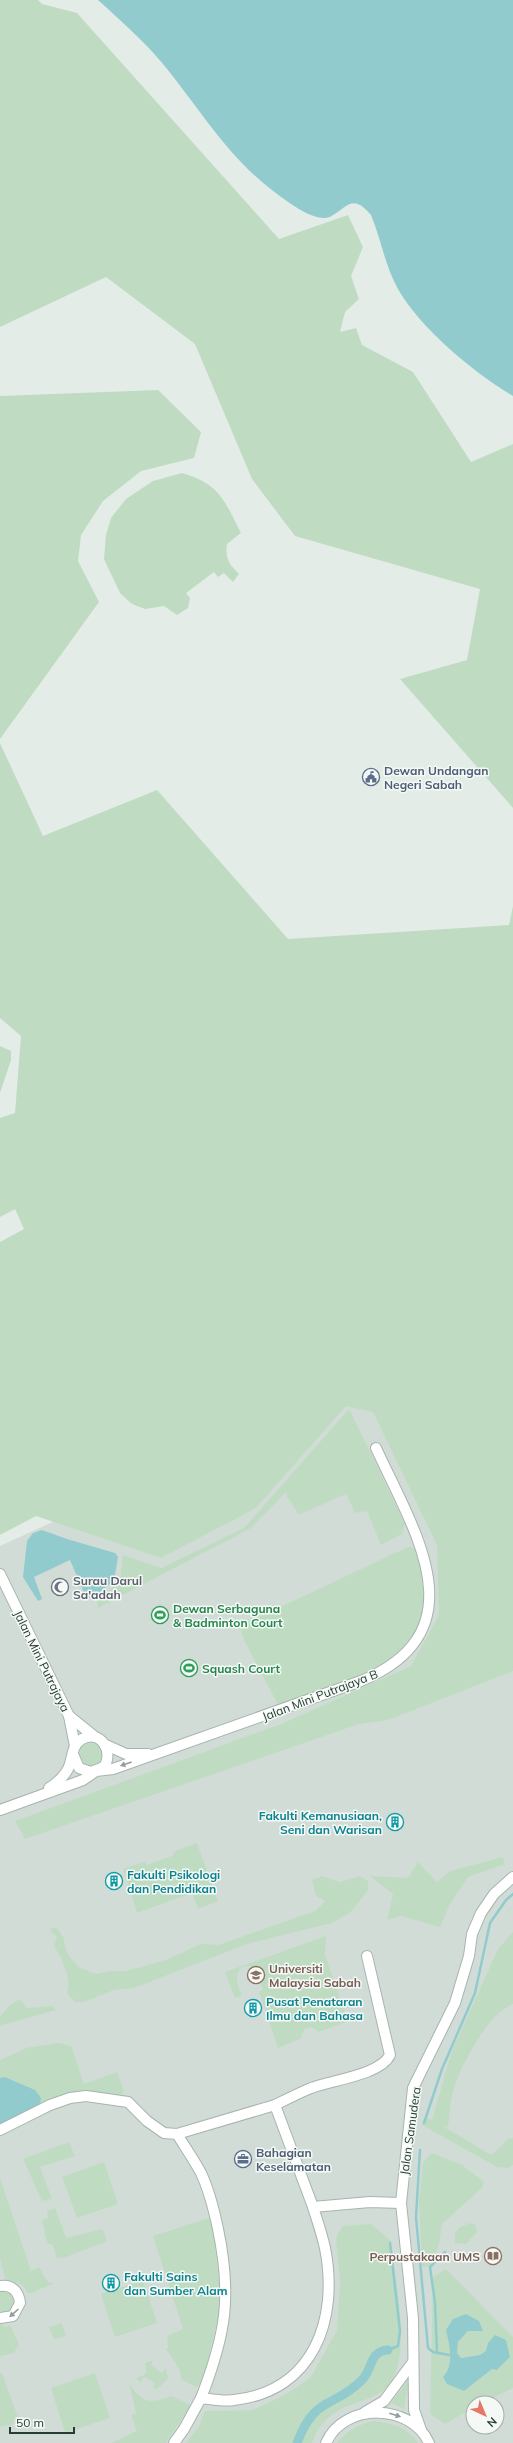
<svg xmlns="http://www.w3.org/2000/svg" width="513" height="2443" font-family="Mulish,sans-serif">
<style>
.built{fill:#d2dcd6;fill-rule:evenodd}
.green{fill:#bfdcc3;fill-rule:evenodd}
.water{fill:#91cbcd}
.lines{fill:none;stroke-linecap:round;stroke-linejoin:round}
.stream{stroke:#91cbcd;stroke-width:2.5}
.canal{stroke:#91cbcd;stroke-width:9}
.minor-casing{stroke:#a7b4ae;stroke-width:12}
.minor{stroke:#fff;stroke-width:10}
.oneway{fill:#929e99}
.labels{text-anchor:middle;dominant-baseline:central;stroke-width:3;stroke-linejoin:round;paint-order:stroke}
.service-label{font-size:12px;font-weight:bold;fill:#4e5e75;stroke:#f4f9f6;text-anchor:start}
.worship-label{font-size:12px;font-weight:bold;fill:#5b616d;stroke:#f4f9f6;text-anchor:start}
.leisure-label{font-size:12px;font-weight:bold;fill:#27864d;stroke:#f4f9f6;text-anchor:start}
.street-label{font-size:12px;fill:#253d33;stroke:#f4f9f6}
.culture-label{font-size:12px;font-weight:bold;fill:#0d838f;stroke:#f4f9f6;text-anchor:start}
.education-label{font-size:12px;font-weight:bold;fill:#785e54;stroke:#f4f9f6;text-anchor:start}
</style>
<rect width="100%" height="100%" fill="#e4ece8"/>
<path class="built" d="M513,1312V2443H0V1546ZM473,2403H497V2427H473Z"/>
<g class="green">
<polygon points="0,0 38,0 42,4 77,13 279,239 348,215 363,247 351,276 359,299 345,312 340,332 356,328 362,345 413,372 471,462 513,444 513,808 400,679 467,660 480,589 295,536 252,479 195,344 106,277 0,327"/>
<polygon points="158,390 201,432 194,458 141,471 103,501 81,535 78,561 99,602 0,739 0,396"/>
<path d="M182,473C220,484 224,500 241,533L227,544C225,559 229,564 239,574L233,582L224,573L218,577L214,572L186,593L190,598L188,608L177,615L164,606L145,609L132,604L120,593L104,559L106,535L111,518L126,499L153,481Z"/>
<polygon points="0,743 43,836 157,790 288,939 509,925 513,906 513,1671 388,1720 359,1724 25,1839 15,1821 281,1724 411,1666 439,1615 437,1545 373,1412 346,1406 256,1508 161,1558 36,1516 0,1535 0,1242 24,1229 15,1209 0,1217 0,1118 15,1113 21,1036 0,1018"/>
<polygon points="0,1046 11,1051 11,1060 0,1093"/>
<polygon points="349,1409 405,1523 402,1534 381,1545 367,1511 355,1513 346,1494 299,1515 285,1493 251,1528 98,1608 97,1600 120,1582 123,1555 161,1568 244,1528"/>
<polygon points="410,1546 418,1552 425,1592 423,1612 416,1631 402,1655 379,1672 285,1706 277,1703 244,1640 240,1626"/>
<circle cx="91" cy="1755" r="12"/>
<polygon points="197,1843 218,1901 198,1909 192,1893 137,1913 123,1869 146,1861 147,1865 174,1855 173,1852"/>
<polygon points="503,1857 505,1864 468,1877 450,1904 440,1927 401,1916 387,1920 393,1894 370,1876 408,1878 418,1862 437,1882 450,1871"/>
<path d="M322,1876L340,1882L360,1876L368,1881V1890L351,1912L332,1923L247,1944L134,1988L114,1990L84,2002H75L67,1993C72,1978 62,1959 54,1946L57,1937L49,1929L56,1927L63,1937L67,1953L78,1967L96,1974L110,1971H126L166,1960L201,1944L218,1945L315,1911L325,1901L316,1896L312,1880Z"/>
<path d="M513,1932V2004C489,2013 463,2062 455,2085C450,2098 450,2114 448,2127L443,2126L491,2155L508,2139L513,2138V2165L508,2168L497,2167L422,2125L425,2118L432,2120L451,2053L498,1949Z"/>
<path d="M326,1936L325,1955L348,2021L319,2032L311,2027L305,2029L301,2036L302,2038L278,2048L259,1992L263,1989L256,1971H252L250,1966L242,1967C233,1977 238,1984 242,1996L235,1998L225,1972Z"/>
<polygon points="20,1999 27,2008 52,2006 56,2010 0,2026 0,2016 9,2006"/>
<path d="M59,2043L71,2046L84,2084L117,2072L124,2091L118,2099L76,2100L0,2135V2130L40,2106L41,2098C30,2091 13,2075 0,2078V2060L26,2048Z"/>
<polygon points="69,2142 75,2156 40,2167 52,2199 42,2201 23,2159"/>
<polygon points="432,2153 462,2165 484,2182 482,2188 442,2224 439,2245 430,2266 422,2267 419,2201 423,2162"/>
<polygon points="104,2162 118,2204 77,2218 62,2177"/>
<path d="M0,2178L31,2271L39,2267L48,2282L55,2283L28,2294C23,2283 17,2281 6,2283L0,2259Z"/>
<polygon points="55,2208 66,2238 102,2229 107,2241 64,2258 57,2258 53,2245 47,2243 42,2220 48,2218 47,2211"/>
<polygon points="212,2217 220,2290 219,2313 203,2382 196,2387 181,2379 180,2370 166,2349 168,2347 167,2336 183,2329 153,2236"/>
<polygon points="470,2223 475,2225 477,2232 466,2244 455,2243 455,2233 460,2227"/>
<path d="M371,2224L391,2241C395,2276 411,2353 391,2382C371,2410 330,2395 312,2443H186L199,2426L205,2411L253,2410L285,2395L311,2377L337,2330L340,2282L336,2238L342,2226Z"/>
<path d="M446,2269L513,2337V2388L482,2403H473V2408L445,2424L430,2414L433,2277ZM446,2330L482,2331H468L458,2342L457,2353L461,2358L480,2355L487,2351L488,2343L506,2340L510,2357L498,2370L492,2369L464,2391L443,2377C455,2365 449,2344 446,2330Z"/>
<polygon points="143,2280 157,2323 115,2337 101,2294"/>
<path d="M0,2291C14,2289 17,2301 11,2312L0,2314Z"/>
<polygon points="0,2323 5,2327 10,2325 19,2344 14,2353 0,2356"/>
<polygon points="62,2323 66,2336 54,2339 49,2327"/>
<polygon points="150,2361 153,2361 151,2365 162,2373 166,2368 168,2379 157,2389 153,2388 155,2383 144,2377 140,2383 136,2378 146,2374 145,2363"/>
<polygon points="2,2373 18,2417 13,2420 14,2424 0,2427 0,2374"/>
<polygon points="95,2373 110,2418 65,2433 51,2388"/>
<polygon points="409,2378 404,2409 391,2403"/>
<path d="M129,2383C141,2403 151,2404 171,2396L191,2405L166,2443H111L137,2431L131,2415L136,2413Z"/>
<path d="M373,2421C391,2423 408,2427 418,2443H337C347,2430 358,2425 373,2421Z"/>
</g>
<g class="water">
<path d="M98,0H513V396C474,373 420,328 398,289C385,266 381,239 371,215C352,193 348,207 330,217C317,221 302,211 291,204C231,164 207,118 163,64C144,41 120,20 98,0Z"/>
<polygon points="42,1530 67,1539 115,1553 118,1557 114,1581 92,1598 86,1597 70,1560 34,1577 42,1599 38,1601 23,1577 27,1541 33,1533"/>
<polygon points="5,2077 35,2090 41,2098 40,2106 0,2130 0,2078"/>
<path d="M466,2314L479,2321L483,2331H468L458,2342L457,2353L461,2358L480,2355L486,2351L488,2343L495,2335L506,2340L510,2357L497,2370L492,2369L464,2391L447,2384L443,2377C455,2365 449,2344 446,2330L453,2319Z"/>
</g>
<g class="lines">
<g class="stream">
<polyline points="424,2123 442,2069 475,1993 490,1923 506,1900 513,1894"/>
<polyline points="420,2150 416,2217 428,2348 433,2352 449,2355"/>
<polyline points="388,2350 398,2346 400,2331 390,2243"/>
<polyline points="437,2353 435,2303 430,2267 445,2252"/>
</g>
<path class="canal" d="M297,2443C315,2395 333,2409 362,2380C373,2369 369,2351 388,2350"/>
<g class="minor-casing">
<g id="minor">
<polyline points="0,1574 69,1716 75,1746"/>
<polyline points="69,1716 95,1737"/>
<polyline points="106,1745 126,1754 148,1754"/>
<path d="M49,1788C57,1783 63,1778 68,1769C73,1759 71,1745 82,1739C101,1729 114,1752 104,1767L91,1772L79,1768L73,1754"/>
<path d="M0,1810L83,1780L96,1771L113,1769L361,1681C481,1631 414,1531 376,1448"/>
<path d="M275,2105C287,2099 299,2093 311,2088C332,2080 380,2075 390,2055L367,1956"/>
<path d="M0,2130L50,2105L70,2098L86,2096L128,2102L147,2121L164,2133L177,2134C185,2147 194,2160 201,2173C209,2190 214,2210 218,2229C232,2296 226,2334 201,2398"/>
<polyline points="177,2134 275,2105 313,2207"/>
<path d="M0,2286C12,2284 19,2292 20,2303L13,2316L0,2318"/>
<polyline points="365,2412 384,2401 413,2362"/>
<polyline points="421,2430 414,2410 413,2318 401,2203 413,2088 455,2003 469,1956 472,1934 481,1913 494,1894 513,1877"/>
<path d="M174,2443L184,2429L201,2398C211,2399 224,2402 234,2400C314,2391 339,2319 325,2248C322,2234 317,2220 313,2207L370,2202L401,2203"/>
<path d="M326,2443C344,2402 411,2403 429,2443"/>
</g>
</g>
<use href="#minor" class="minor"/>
</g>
<defs><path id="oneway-solid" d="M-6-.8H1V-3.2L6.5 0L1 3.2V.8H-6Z"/></defs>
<g class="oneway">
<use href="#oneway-solid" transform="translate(126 1764) rotate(161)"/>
<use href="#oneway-solid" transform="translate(14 2313) rotate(138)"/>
<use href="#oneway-solid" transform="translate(395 2415) rotate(17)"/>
</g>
<defs>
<g id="civic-ring" transform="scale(0.9)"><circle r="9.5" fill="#f4f9f6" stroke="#5c6f8a" stroke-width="1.5"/><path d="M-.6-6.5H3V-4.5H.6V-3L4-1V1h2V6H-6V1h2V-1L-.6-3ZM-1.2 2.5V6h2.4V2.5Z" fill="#5c6f8a"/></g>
<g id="mosque-ring" transform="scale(0.9)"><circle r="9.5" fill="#f4f9f6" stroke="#6b7280" stroke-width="1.5"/><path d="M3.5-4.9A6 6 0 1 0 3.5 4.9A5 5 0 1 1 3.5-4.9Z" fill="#6b7280"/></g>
<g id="stadium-ring" transform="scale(0.9)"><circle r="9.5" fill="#f4f9f6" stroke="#2e9e5b" stroke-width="1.5"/><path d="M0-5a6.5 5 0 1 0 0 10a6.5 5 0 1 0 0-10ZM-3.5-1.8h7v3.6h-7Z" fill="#2e9e5b"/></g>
<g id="building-ring" transform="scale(0.9)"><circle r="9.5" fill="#f4f9f6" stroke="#0f9aa8" stroke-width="1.5"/><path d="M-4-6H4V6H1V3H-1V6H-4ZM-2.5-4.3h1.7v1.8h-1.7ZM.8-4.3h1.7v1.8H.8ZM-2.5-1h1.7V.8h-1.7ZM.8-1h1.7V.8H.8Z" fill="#0f9aa8"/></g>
<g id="university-ring" transform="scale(0.9)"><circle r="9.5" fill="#f4f9f6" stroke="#8d6e63" stroke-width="1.5"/><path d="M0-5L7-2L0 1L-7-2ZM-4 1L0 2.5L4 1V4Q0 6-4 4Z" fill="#8d6e63"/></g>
<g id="office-ring" transform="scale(0.9)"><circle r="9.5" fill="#f4f9f6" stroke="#5c6f8a" stroke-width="1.5"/><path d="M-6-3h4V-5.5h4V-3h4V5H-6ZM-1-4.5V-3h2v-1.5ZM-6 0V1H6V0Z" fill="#5c6f8a"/></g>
<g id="library-ring" transform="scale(0.9)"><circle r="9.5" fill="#f4f9f6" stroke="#8d6e63" stroke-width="1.5"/><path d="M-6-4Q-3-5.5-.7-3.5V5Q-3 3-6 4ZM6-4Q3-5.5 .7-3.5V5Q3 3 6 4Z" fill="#8d6e63"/></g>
</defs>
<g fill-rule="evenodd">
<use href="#civic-ring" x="371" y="777"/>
<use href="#mosque-ring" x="60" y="1587"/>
<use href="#stadium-ring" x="160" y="1615"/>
<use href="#stadium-ring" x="189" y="1668"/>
<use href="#building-ring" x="395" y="1822"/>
<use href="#building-ring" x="114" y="1881"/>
<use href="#university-ring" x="256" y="1975"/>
<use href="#building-ring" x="253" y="2008"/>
<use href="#office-ring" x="243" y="2159"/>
<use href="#library-ring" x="493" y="2256"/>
<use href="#building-ring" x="111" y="2283"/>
</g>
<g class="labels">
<g class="service-label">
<text x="384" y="770">Dewan Undangan<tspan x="384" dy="14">Negeri Sabah</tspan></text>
<text x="256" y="2152">Bahagian<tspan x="256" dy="14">Keselamatan</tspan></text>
</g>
<g class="worship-label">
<text x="73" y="1580">Surau Darul<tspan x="73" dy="14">Sa'adah</tspan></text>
</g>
<g class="leisure-label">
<text x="173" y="1608">Dewan Serbaguna<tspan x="173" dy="14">&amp; Badminton Court</tspan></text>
<text x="202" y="1668">Squash Court</text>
</g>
<g class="street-label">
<text transform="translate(42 1661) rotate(64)">Jalan Mini Putrajaya</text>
<text transform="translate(320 1695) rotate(-21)">Jalan Mini Putrajaya B</text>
<text transform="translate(410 2131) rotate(-82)">Jalan Samudera</text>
</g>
<g class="culture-label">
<text x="382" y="1815" text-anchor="end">Fakulti Kemanusiaan,<tspan x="382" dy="14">Seni dan Warisan</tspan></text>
<text x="127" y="1874">Fakulti Psikologi<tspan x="127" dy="14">dan Pendidikan</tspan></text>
<text x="266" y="2001">Pusat Penataran<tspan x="266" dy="14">Ilmu dan Bahasa</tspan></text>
<text x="124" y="2276">Fakulti Sains<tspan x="124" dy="14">dan Sumber Alam</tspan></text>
</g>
<g class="education-label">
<text x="269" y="1968">Universiti<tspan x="269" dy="14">Malaysia Sabah</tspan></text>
<text x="480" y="2256" text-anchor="end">Perpustakaan UMS</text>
</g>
</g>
<g transform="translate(485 2415) rotate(136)"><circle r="19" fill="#f4f9f6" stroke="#a1aea8"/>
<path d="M0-3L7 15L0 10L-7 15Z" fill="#e77768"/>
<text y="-6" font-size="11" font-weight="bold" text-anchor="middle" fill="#253d33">N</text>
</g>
<path d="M10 2427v6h64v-6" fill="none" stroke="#253d33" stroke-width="2"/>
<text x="16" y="2427" font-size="12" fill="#253d33" stroke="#f4f9f6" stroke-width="3" paint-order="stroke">50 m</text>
</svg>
